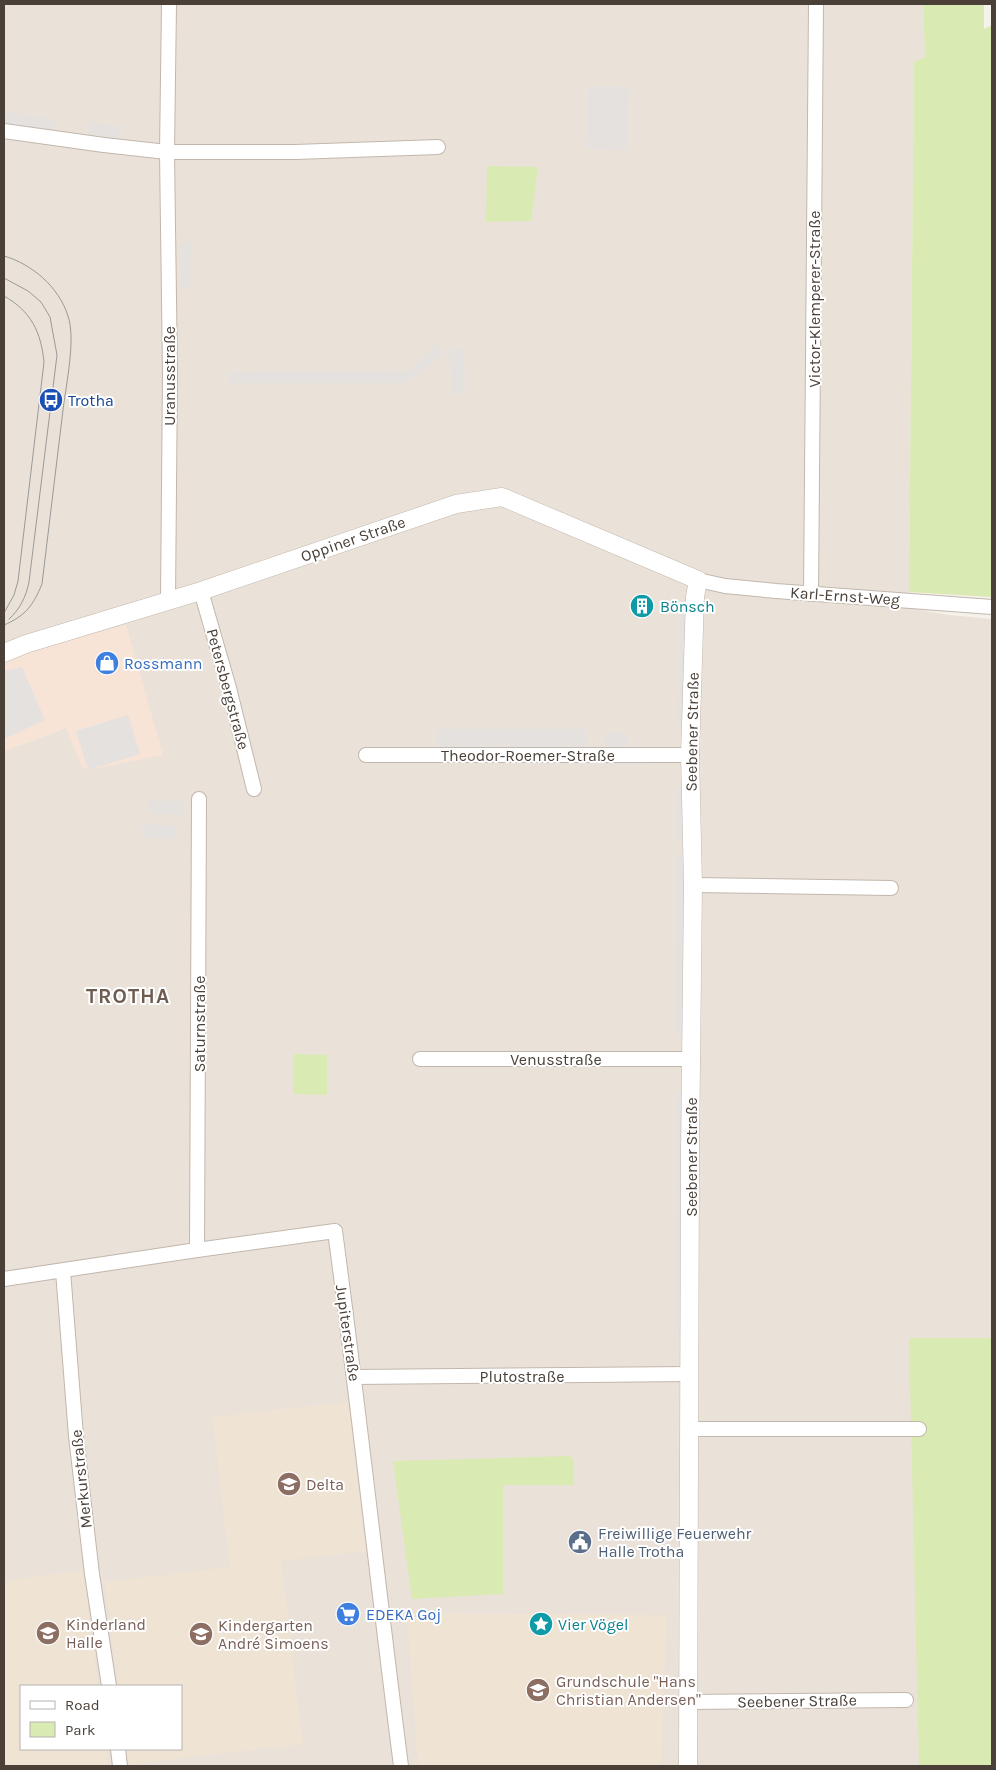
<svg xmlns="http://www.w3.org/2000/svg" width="996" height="1770" font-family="Karla,sans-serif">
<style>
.residential{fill:#eae2d8;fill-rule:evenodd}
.commercial{fill:#f7e4d6}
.education{fill:#efe3d4}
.green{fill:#d9eab3}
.parking{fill:#e4e1df}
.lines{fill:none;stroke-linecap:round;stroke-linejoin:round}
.minor-casing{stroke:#c2b7ad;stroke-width:16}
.tertiary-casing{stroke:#c2b7ad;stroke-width:19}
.minor{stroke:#fff;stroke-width:14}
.tertiary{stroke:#fff;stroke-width:18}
.tram{stroke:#999;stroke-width:1}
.labels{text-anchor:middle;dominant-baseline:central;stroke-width:4;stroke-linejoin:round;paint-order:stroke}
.street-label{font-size:16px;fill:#4a4038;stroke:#fff}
.transit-label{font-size:16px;fill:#164399;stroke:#fff;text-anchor:start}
.culture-label{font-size:16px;fill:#0d838f;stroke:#fff;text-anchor:start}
.shop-label{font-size:16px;fill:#366cbe;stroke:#fff;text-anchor:start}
.education-label{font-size:16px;fill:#785e54;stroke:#fff;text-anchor:start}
.service-label{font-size:16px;fill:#4e5e75;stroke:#fff;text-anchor:start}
.district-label{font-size:21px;font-weight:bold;letter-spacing:1px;fill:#6d5c4f;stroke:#fff}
</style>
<rect width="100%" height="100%" fill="#f5f1eb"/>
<path class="residential" d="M4,4H923L925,57L914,63L909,608L949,615L992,619V1766H4V751L61,730L26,644L4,653ZM21,1686H181V1749H21Z"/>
<polygon class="commercial" points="126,625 163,755 88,770 81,765 66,728 4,751 4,663 29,651"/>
<g class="education">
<polygon points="348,1402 366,1551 281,1561 303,1744 127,1765 125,1749 181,1749 181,1686 118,1686 105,1582 230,1567 212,1417"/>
<polygon points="83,1570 98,1686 21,1686 21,1749 106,1749 108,1764 91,1766 4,1766 4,1581"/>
<polygon points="407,1613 667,1615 661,1766 418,1766"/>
</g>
<g class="green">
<polygon points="923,4 984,4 984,29 992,25 992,597 909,592 914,62 925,57"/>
<polygon points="487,166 538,167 531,221 486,222"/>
<polygon points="294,1054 327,1055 327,1095 293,1094"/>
<polygon points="909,1338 992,1338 992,1766 919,1766"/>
<polygon points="571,1456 574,1462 574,1485 503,1485 503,1594 412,1599 393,1461"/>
</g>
<g class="parking">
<polygon points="588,86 629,87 627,150 586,149"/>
<polygon points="4,112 54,119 53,130 4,123"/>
<polygon points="89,122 122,127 122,140 88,135"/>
<polygon points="191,242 191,288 180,288 180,243"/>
<polygon points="436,344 443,354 406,383 228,383 228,372 408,371"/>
<polygon points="464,348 466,394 451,394 450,349"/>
<polygon points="679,603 685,603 684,727 677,727"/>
<polygon points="22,667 45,720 4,739 4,671"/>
<polygon points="128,715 140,754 88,770 76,731"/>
<polygon points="437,729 587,729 587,755 604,755 605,732 628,733 628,755 650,755 650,765 416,762 416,755 435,755"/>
<polygon points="676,787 681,787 682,839 676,840"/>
<polygon points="147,800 183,802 182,815 147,813"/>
<polygon points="142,824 177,826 176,839 141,838"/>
<polygon points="676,855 683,855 682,1034 675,1035"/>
<polygon points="676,1093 683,1093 680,1340 675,1338"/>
</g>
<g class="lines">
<g class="minor-casing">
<g id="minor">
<polyline points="4,131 104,145 167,152 295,152 438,147"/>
<polyline points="698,580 725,586 776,591 992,607"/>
<polyline points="201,591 229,688 254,789"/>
<polyline points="811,594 816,4"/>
<polyline points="168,601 170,373 167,152 169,4"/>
<polyline points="366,755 690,755"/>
<polyline points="693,885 891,888"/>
<polyline points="420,1059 692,1059"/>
<polyline points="197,1250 199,799"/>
<polyline points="63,1271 76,1436 92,1574 109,1686"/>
<path d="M4,1279L197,1250L335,1231C359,1409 378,1588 401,1766"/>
<polyline points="354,1377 690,1374"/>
<polyline points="690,1429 919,1429"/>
<polyline points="689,1702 906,1700"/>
<polyline points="118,1749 120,1766"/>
</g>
</g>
<g class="tertiary-casing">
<polyline id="tertiary" points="4,653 26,644 201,591 456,504 502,497 698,580 695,597 690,755 693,885 690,1152 688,1766"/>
</g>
<use href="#minor" class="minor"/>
<use href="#tertiary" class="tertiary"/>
<g class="tram">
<path d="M4,256C32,264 59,287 68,316C76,339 66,385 63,410C56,468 49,526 42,584C33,606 25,616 4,625"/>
<path d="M4,278L28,291L41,302L50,317L57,355L29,582C26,597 20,609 9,619"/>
<path d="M4,296C31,311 41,332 44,362L18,581L14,595L4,613"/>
</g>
</g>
<defs>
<g id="bus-disc" transform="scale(1.25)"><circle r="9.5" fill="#1a4fb4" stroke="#fff"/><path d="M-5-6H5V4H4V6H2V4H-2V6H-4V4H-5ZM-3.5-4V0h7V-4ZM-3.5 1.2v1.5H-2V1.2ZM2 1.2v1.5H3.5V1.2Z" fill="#fff"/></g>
<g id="building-disc" transform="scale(1.25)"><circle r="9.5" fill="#0f9aa8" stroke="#fff"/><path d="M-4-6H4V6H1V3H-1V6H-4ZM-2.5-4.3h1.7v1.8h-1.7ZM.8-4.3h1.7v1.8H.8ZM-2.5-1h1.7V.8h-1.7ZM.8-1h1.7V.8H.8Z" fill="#fff"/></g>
<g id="shop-disc" transform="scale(1.25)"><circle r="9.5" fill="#3f7fe0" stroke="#fff"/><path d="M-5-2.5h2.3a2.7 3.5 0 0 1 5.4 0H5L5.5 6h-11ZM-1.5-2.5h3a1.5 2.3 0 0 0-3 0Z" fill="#fff"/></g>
<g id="school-disc" transform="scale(1.25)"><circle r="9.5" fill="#8d6e63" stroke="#fff"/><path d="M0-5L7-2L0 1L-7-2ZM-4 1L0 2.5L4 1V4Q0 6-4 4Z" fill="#fff"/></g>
<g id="civic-disc" transform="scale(1.25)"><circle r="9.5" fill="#5c6f8a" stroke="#fff"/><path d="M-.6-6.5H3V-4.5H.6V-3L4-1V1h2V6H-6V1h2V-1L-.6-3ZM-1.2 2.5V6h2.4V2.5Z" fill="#fff"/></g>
<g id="supermarket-disc" transform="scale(1.25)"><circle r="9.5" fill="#3f7fe0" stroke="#fff"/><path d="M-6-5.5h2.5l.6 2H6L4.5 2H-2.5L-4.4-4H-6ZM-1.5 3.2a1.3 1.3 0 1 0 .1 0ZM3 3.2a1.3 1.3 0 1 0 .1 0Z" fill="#fff"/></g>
<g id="sight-disc" transform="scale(1.25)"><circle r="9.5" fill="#0f9aa8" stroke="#fff"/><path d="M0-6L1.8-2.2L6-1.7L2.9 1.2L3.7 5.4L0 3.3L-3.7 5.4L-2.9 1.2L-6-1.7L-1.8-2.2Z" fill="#fff"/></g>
</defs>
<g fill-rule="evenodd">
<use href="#bus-disc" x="51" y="400"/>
<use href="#building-disc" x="642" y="606"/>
<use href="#shop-disc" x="107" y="663"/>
<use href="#school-disc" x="289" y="1484"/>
<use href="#civic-disc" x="580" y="1542"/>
<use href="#supermarket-disc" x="348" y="1614"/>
<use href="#sight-disc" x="541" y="1624"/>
<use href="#school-disc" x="48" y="1633"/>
<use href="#school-disc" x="201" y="1634"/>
<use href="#school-disc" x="538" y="1690"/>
</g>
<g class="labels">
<g class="street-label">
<text transform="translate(814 299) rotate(-90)">Victor-Klemperer-Straße</text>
<text transform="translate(169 376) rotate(-90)">Uranusstraße</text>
<text transform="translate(353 539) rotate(-19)">Oppiner Straße</text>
<text transform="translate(845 596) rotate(4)">Karl-Ernst-Weg</text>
<text transform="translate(228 689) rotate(75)">Petersbergstraße</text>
<text transform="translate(692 732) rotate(-89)">Seebener Straße</text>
<text x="528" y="755">Theodor-Roemer-Straße</text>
<text transform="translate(199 1024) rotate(-90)">Saturnstraße</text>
<text x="556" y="1059">Venusstraße</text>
<text transform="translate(691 1157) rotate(-90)">Seebener Straße</text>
<text transform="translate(348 1333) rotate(82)">Jupiterstraße</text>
<text x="522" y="1376">Plutostraße</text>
<text transform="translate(81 1479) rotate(-96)">Merkurstraße</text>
<text transform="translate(797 1701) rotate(-1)">Seebener Straße</text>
</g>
<g class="transit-label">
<text x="68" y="400">Trotha</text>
</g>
<g class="culture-label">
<text x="660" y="606">Bönsch</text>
<text x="558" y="1624">Vier Vögel</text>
</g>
<g class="shop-label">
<text x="124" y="663">Rossmann</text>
<text x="366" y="1614">EDEKA Goj</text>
</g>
<g class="education-label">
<text x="306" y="1484">Delta</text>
<text x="66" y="1624">Kinderland<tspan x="66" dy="18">Halle</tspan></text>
<text x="218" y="1625">Kindergarten<tspan x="218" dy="18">André Simoens</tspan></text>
<text x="556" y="1681">Grundschule "Hans<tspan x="556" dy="18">Christian Andersen"</tspan></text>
</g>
<g class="service-label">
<text x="598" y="1533">Freiwillige Feuerwehr<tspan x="598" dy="18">Halle Trotha</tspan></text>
</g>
<g class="district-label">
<text x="128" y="996">TROTHA</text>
</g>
</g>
<rect width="996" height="1770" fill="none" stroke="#4a4038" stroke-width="10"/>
<rect x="20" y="1685" width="162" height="65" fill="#ffffff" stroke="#b7b3af"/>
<rect x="30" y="1701" width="25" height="8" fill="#ffffff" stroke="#b7b3af"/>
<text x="65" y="1710" font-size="15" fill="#4a4038">Road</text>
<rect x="30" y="1722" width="25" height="15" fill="#d9eab3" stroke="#b7b3af"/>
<text x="65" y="1735" font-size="15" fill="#4a4038">Park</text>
</svg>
